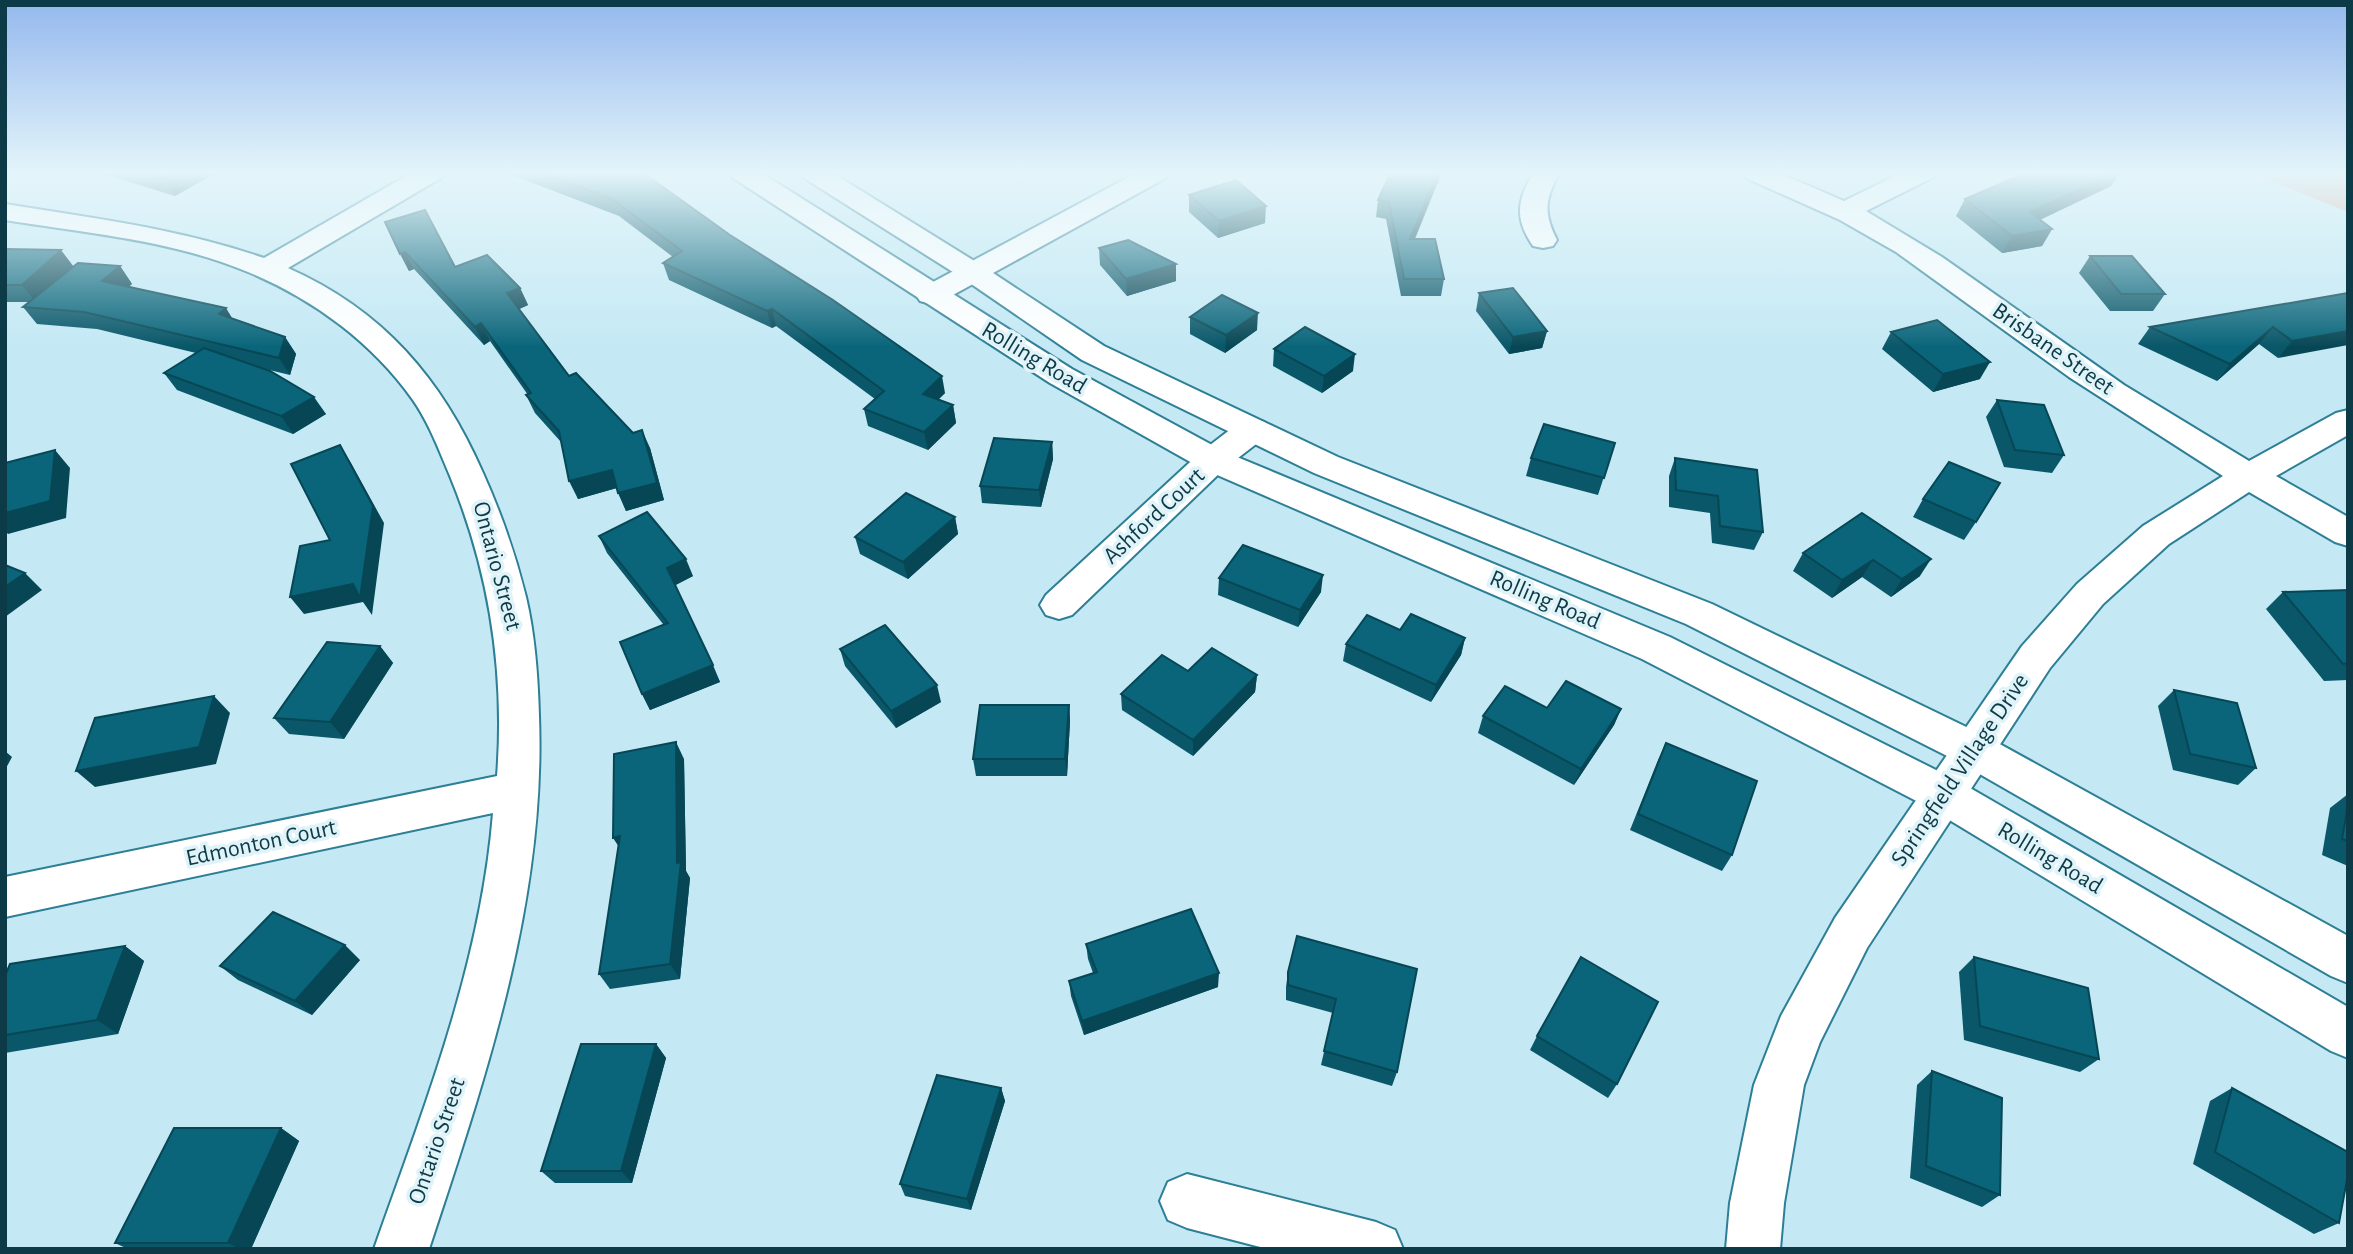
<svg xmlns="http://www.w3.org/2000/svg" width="2353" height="1254" font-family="'Alegreya Sans',sans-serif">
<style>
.green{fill:#e1a48f}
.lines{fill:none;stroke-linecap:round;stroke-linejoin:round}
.street-casing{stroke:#2d7f95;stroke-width:4}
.primary-casing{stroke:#2d7f95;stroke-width:4}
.street{fill:#fff;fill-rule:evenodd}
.primary{fill:#fff;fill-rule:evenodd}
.wall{fill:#095769}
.shaded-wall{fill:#074755}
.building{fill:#0a657a;stroke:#074755;stroke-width:2}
.labels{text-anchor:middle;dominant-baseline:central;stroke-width:7;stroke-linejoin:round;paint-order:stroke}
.street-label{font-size:24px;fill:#0c3b47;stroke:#e0f3f9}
</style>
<rect width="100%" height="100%" fill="#c4e9f5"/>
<polygon class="green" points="2250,172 2348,172 2348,212 2251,173"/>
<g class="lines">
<g class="street-casing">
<g id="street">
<path d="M413,172H445L441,178L288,268C383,310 442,379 483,473C501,513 515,553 526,597C535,635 538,677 539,716C546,901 486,1076 429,1249H374C424,1107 481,964 493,813L5,917V877L497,776C505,672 490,573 450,476C439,450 429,423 413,400C372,342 313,299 248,272C172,240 86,233 5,220V204C93,218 180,229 264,258Z"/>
<polygon points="1138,172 1170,172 1166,178 942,301 931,304 920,301 916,295 920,289"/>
<path d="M1534,172H1560C1545,198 1543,213 1557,240L1553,246L1543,248L1533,246C1514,219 1517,199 1534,172Z"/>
<polygon points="1742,172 1777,172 1844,201 1903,172 1936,172 1932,178 1866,211 1942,257 2124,385 2249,461 2336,413 2348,410 2348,435 2276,476 2348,517 2348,546 2335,542 2249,492 2169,544 2103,604 2050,668 1867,948 1820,1042 1804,1085 1784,1203 1780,1249 1726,1249 1730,1203 1754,1085 1781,1016 1835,918 2022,646 2077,584 2143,526 2223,476 2069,377 1896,252 1840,220 1746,178"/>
<polygon points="1252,419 1264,422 1269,430 1264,438 1225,468 1072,615 1059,619 1046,615 1040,605 1046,595 1201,452 1240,422"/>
<polygon points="1187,1174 1376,1222 1395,1230 1403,1249 1268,1249 1187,1228 1168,1220 1160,1201 1168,1182"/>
</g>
</g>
<g class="primary-casing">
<g id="primary">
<polygon points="729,172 760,172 1072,369 1225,452 1670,637 1958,781 2348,1007 2348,1058 2331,1051 1928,807 1642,659 1201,468 1050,383 733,178"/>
<polygon points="800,172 831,172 984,267 1104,346 1338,457 1712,604 1987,737 2348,936 2348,983 2331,976 1957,761 1686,624 1314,473 1082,360 964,279 804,178"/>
</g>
</g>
<use href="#street" class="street"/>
<use href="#primary" class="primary"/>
</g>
<g class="wall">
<polygon points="97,172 210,172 212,175 175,196"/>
<polygon points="504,172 642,172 945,393 938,400 953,405 956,423 928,450 868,426 864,409 875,399 776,326 772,328 669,280 663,263 673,257 619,216"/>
<polygon points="1391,172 1442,172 1415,239 1444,279 1441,296 1401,296 1386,219 1376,217 1378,200"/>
<polygon points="2028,172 2120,172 2111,186 2040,220 2052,229 2042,246 2002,253 1956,216 1965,199"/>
<polygon points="1189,195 1265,223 1218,238 1189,212"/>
<polygon points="385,222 455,267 520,288 528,305 519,309 569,376 650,448 664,500 626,511 617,488 578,499 561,442 535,413 526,395 528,395 490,341 484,345 414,269 409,271"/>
<polygon points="1099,248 1176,281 1127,296 1100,265"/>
<polygon points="5,249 73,266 120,266 132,284 129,286 232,318 285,337 296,354 290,375 261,368 326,414 293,434 177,390 164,373 196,353 97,329 37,324 23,307 29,302 5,302"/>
<polygon points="2090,256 2165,294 2153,311 2110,311 2079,273"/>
<polygon points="1479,293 1547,331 1542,348 1509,354 1476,311"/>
<polygon points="2347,293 2278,358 2259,344 2217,381 2138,344 2150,327"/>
<polygon points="1190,317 1257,330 1225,353 1190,334"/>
<polygon points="1891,332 1980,379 1933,392 1882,349"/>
<polygon points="1274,349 1353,371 1322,393 1273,366"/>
<polygon points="1997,400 2064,455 2052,473 2004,467 1986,417"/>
<polygon points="1052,442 1053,459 1041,507 982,503 980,486"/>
<polygon points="1615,443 1598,495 1526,476 1531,458"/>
<polygon points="1675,458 1763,532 1754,550 1712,543 1710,513 1669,507 1669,476"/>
<polygon points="1923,499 1976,522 1964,540 1913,517"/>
<polygon points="1862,513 1920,576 1891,597 1862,577 1832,598 1793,571 1803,553"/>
<polygon points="955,517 958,534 908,579 860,554 855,537"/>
<polygon points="599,536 693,576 675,585 720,682 650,710 642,694 663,624 607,553"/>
<polygon points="1219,578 1321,592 1298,627 1218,595"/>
<polygon points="2348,590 2348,680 2324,681 2266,609 2283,592"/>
<polygon points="1400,630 1465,638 1461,655 1431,702 1343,661 1346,644"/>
<polygon points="380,646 393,663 344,739 289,734 274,718"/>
<polygon points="840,649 941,702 896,728 845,666"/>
<polygon points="1188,671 1257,675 1255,692 1193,756 1122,710 1121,694"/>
<polygon points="2174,690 2256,768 2238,785 2173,770 2158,706"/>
<polygon points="1069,705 1070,721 1067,776 976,776 973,759"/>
<polygon points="1547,708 1621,709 1614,725 1574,785 1478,733 1483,716"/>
<polygon points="1666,743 1732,855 1722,871 1630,830 1658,760"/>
<polygon points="684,759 686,871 690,878 680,979 610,989 599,974"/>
<polygon points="2348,794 2348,866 2322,855 2330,808"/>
<polygon points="1297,936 1397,1072 1392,1086 1321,1065 1333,1013 1286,1000 1286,987 1288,972"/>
<polygon points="1086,944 1218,987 1084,1035 1071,996 1069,981 1093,973 1088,959"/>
<polygon points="125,946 144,961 118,1034 5,1053 5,976"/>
<polygon points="1974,957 2099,1059 2080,1072 1964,1040 1959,972"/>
<polygon points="360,960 312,1015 238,980 220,966"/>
<polygon points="1537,1036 1617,1084 1608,1098 1530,1050"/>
<polygon points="656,1044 666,1058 632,1183 555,1183 541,1171"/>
<polygon points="1932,1071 2000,1195 1982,1207 1910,1178 1917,1085"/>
<polygon points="1001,1088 1005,1101 971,1210 905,1196 900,1184"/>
<polygon points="2232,1088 2339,1223 2314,1234 2193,1164 2210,1101"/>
<polygon points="281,1128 299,1141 251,1249 128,1249 115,1243"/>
</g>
<g class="shaded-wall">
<polygon points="177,172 210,172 212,175 175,196 164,179"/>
<polygon points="1438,172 1442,172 1407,256 1410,239"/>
<polygon points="2116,172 2120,172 2111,186 2020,229 2030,212"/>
<polygon points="1266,206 1265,223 1218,238 1219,221"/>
<polygon points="2052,229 2042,246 2002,253 2012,236"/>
<polygon points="61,250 74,267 36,303 22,285"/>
<polygon points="405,252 414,269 409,271 400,254"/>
<polygon points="1176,264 1176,281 1127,296 1126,279"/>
<polygon points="120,266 132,284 115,298 102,281"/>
<polygon points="520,288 528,305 515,311 507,293"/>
<polygon points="226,308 237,326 219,314"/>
<polygon points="772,309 776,326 772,328 767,311"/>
<polygon points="1258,313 1257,330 1225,353 1226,335"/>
<polygon points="481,323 490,341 484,345 475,327"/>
<polygon points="2273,327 2259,344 2217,381 2230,364"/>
<polygon points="1547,331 1542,348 1509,354 1513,337"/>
<polygon points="2348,331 2348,345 2278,358 2292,341"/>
<polygon points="285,337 296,354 290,375 279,358"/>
<polygon points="1355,354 1353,371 1322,393 1324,376"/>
<polygon points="1990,362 1980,379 1933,392 1943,374"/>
<polygon points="942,376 945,393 926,411 923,394"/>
<polygon points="314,397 326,414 293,434 281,416"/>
<polygon points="953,405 956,423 928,450 924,432"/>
<polygon points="642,430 650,448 664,500 626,511 618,493"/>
<polygon points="1052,442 1053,459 1041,507 1039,490"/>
<polygon points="340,445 351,463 384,523 372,615 363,602 304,614 290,597 353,584"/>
<polygon points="55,450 70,468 66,518 8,534 5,531 5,513"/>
<polygon points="612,470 620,487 578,499 569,481"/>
<polygon points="955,517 958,534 908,579 903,562"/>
<polygon points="686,559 693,576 674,586 667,568"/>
<polygon points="1931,559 1920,576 1891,597 1902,579"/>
<polygon points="1873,560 1862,577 1832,598 1842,580"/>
<polygon points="25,573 42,590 5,617 5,587"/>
<polygon points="1323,575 1321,592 1298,627 1300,610"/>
<polygon points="1465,638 1461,655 1431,702 1436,685"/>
<polygon points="380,646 393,663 344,739 330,722"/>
<polygon points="713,665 720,682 650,710 642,694"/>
<polygon points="1257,675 1255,692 1193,756 1193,740"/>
<polygon points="937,685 941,702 896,728 891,711"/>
<polygon points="214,696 230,713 216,764 95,787 76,771"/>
<polygon points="1069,705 1070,721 1067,776 1065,759"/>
<polygon points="1621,709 1614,725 1574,785 1581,769"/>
<polygon points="676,742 684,759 686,871 690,878 680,979 670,964 677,863"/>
<polygon points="5,751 12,757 5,770"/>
<polygon points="620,836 623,853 613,838"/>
<polygon points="345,945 360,960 312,1015 295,1001"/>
<polygon points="125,946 144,961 118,1034 97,1020"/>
<polygon points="1219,973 1218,987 1084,1035 1082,1021"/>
<polygon points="656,1044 666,1058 632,1183 621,1171"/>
<polygon points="1001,1088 1005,1101 971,1210 967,1199"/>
<polygon points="281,1128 299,1141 251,1249 240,1249 228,1243"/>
</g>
<g class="building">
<polygon points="140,172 177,172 164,179"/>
<polygon points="540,172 642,172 730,235 833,300 942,376 923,394 953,405 924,432 864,409 884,391 772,309 767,311 663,263 682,251 612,199"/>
<polygon points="1391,172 1438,172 1410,239 1435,239 1444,279 1404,279 1389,202 1378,200"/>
<polygon points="2028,172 2116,172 2030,212 2052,229 2012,236 1965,199"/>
<polygon points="1236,180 1266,206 1219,221 1189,195"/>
<polygon points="425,210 455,267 487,255 520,288 507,293 569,376 576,373 633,433 642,430 657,483 618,493 612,470 569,481 559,431 526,395 531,393 481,323 475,327 405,252 400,254 385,222"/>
<polygon points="1128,240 1176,264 1126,279 1099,248"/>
<polygon points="5,249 61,250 22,285 5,285"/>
<polygon points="2090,256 2132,256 2165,294 2121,294"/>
<polygon points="78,263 120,266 102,281 226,308 219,314 285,337 279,358 84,312 23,307"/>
<polygon points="1513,288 1547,331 1513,337 1479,293"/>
<polygon points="2348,293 2348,331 2292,341 2273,327 2230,364 2150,327"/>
<polygon points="1222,295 1258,313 1226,335 1190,317"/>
<polygon points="1937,320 1990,362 1943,374 1891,332"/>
<polygon points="1305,327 1355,354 1324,376 1274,349"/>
<polygon points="204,348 270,371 314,397 281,416 164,373"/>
<polygon points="1997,400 2044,405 2064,455 2015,450"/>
<polygon points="1544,424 1615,443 1604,478 1531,458"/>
<polygon points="994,438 1052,442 1039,490 980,486"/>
<polygon points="340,445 373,506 360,598 353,584 290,597 300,546 330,540 291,464"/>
<polygon points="55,450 50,501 5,513 5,463"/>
<polygon points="1675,458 1757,470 1763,532 1720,526 1718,496 1676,490"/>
<polygon points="1949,462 2000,483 1976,522 1923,499"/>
<polygon points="906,493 955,517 903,562 855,537"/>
<polygon points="647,512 686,559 667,568 713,665 642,694 620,642 668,623 599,536"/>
<polygon points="1862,513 1931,559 1902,579 1873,560 1842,580 1803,553"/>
<polygon points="1243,545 1323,575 1300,610 1219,578"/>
<polygon points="5,565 25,573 5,587"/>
<polygon points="2348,590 2348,663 2343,664 2283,592"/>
<polygon points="1411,614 1465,638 1436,685 1346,644 1367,615 1400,630"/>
<polygon points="885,625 937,685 891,711 840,649"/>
<polygon points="327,642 380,646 330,722 274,718"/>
<polygon points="1212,648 1257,675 1193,740 1121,694 1162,655 1188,671"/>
<polygon points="1566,681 1621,709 1581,769 1483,716 1505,686 1547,708"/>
<polygon points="2174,690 2237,703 2256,768 2190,754"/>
<polygon points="214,696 199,747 76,771 95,718"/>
<polygon points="980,705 1069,705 1065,759 973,759"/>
<polygon points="676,742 677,863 681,862 670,964 599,974 620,836 613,838 614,754"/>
<polygon points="1666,743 1757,781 1732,855 1638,814"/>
<polygon points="2348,805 2348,841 2342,839"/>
<polygon points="1191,909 1219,973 1082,1021 1069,981 1097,972 1086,944"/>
<polygon points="273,912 345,945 295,1001 220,966"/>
<polygon points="1297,936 1417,969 1397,1072 1324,1051 1336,999 1288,985 1288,972"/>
<polygon points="125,946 97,1020 5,1035 5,976 10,964"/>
<polygon points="1581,957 1658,1002 1617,1084 1537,1036"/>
<polygon points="1974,957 2088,988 2099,1059 1980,1026"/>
<polygon points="581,1044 656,1044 621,1171 541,1171"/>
<polygon points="1932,1071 2002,1098 2000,1195 1926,1166"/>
<polygon points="937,1075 1001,1088 967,1199 900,1184"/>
<polygon points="2232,1088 2348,1152 2348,1174 2339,1223 2215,1152"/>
<polygon points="174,1128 281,1128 228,1243 115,1243"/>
</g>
<linearGradient id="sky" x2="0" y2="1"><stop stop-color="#94b8ee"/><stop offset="0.5" stop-color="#e4f5fa"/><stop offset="1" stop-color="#e4f5fa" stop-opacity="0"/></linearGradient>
<rect width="2353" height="347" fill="url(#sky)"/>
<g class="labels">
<g class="street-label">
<text transform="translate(2053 349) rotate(35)">Brisbane Street</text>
<text transform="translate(1034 358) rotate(31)">Rolling Road</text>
<text transform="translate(1154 516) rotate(-43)">Ashford Court</text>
<text transform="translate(497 566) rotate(75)">Ontario Street</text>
<text transform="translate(1545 600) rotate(23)">Rolling Road</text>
<text transform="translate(1960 770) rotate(-56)">Springfield Village Drive</text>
<text transform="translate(261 843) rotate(-12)">Edmonton Court</text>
<text transform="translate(2050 858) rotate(31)">Rolling Road</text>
<text transform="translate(437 1141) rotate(-71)">Ontario Street</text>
</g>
</g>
<rect width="2353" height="1254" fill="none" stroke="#0c3b47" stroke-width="14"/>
</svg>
